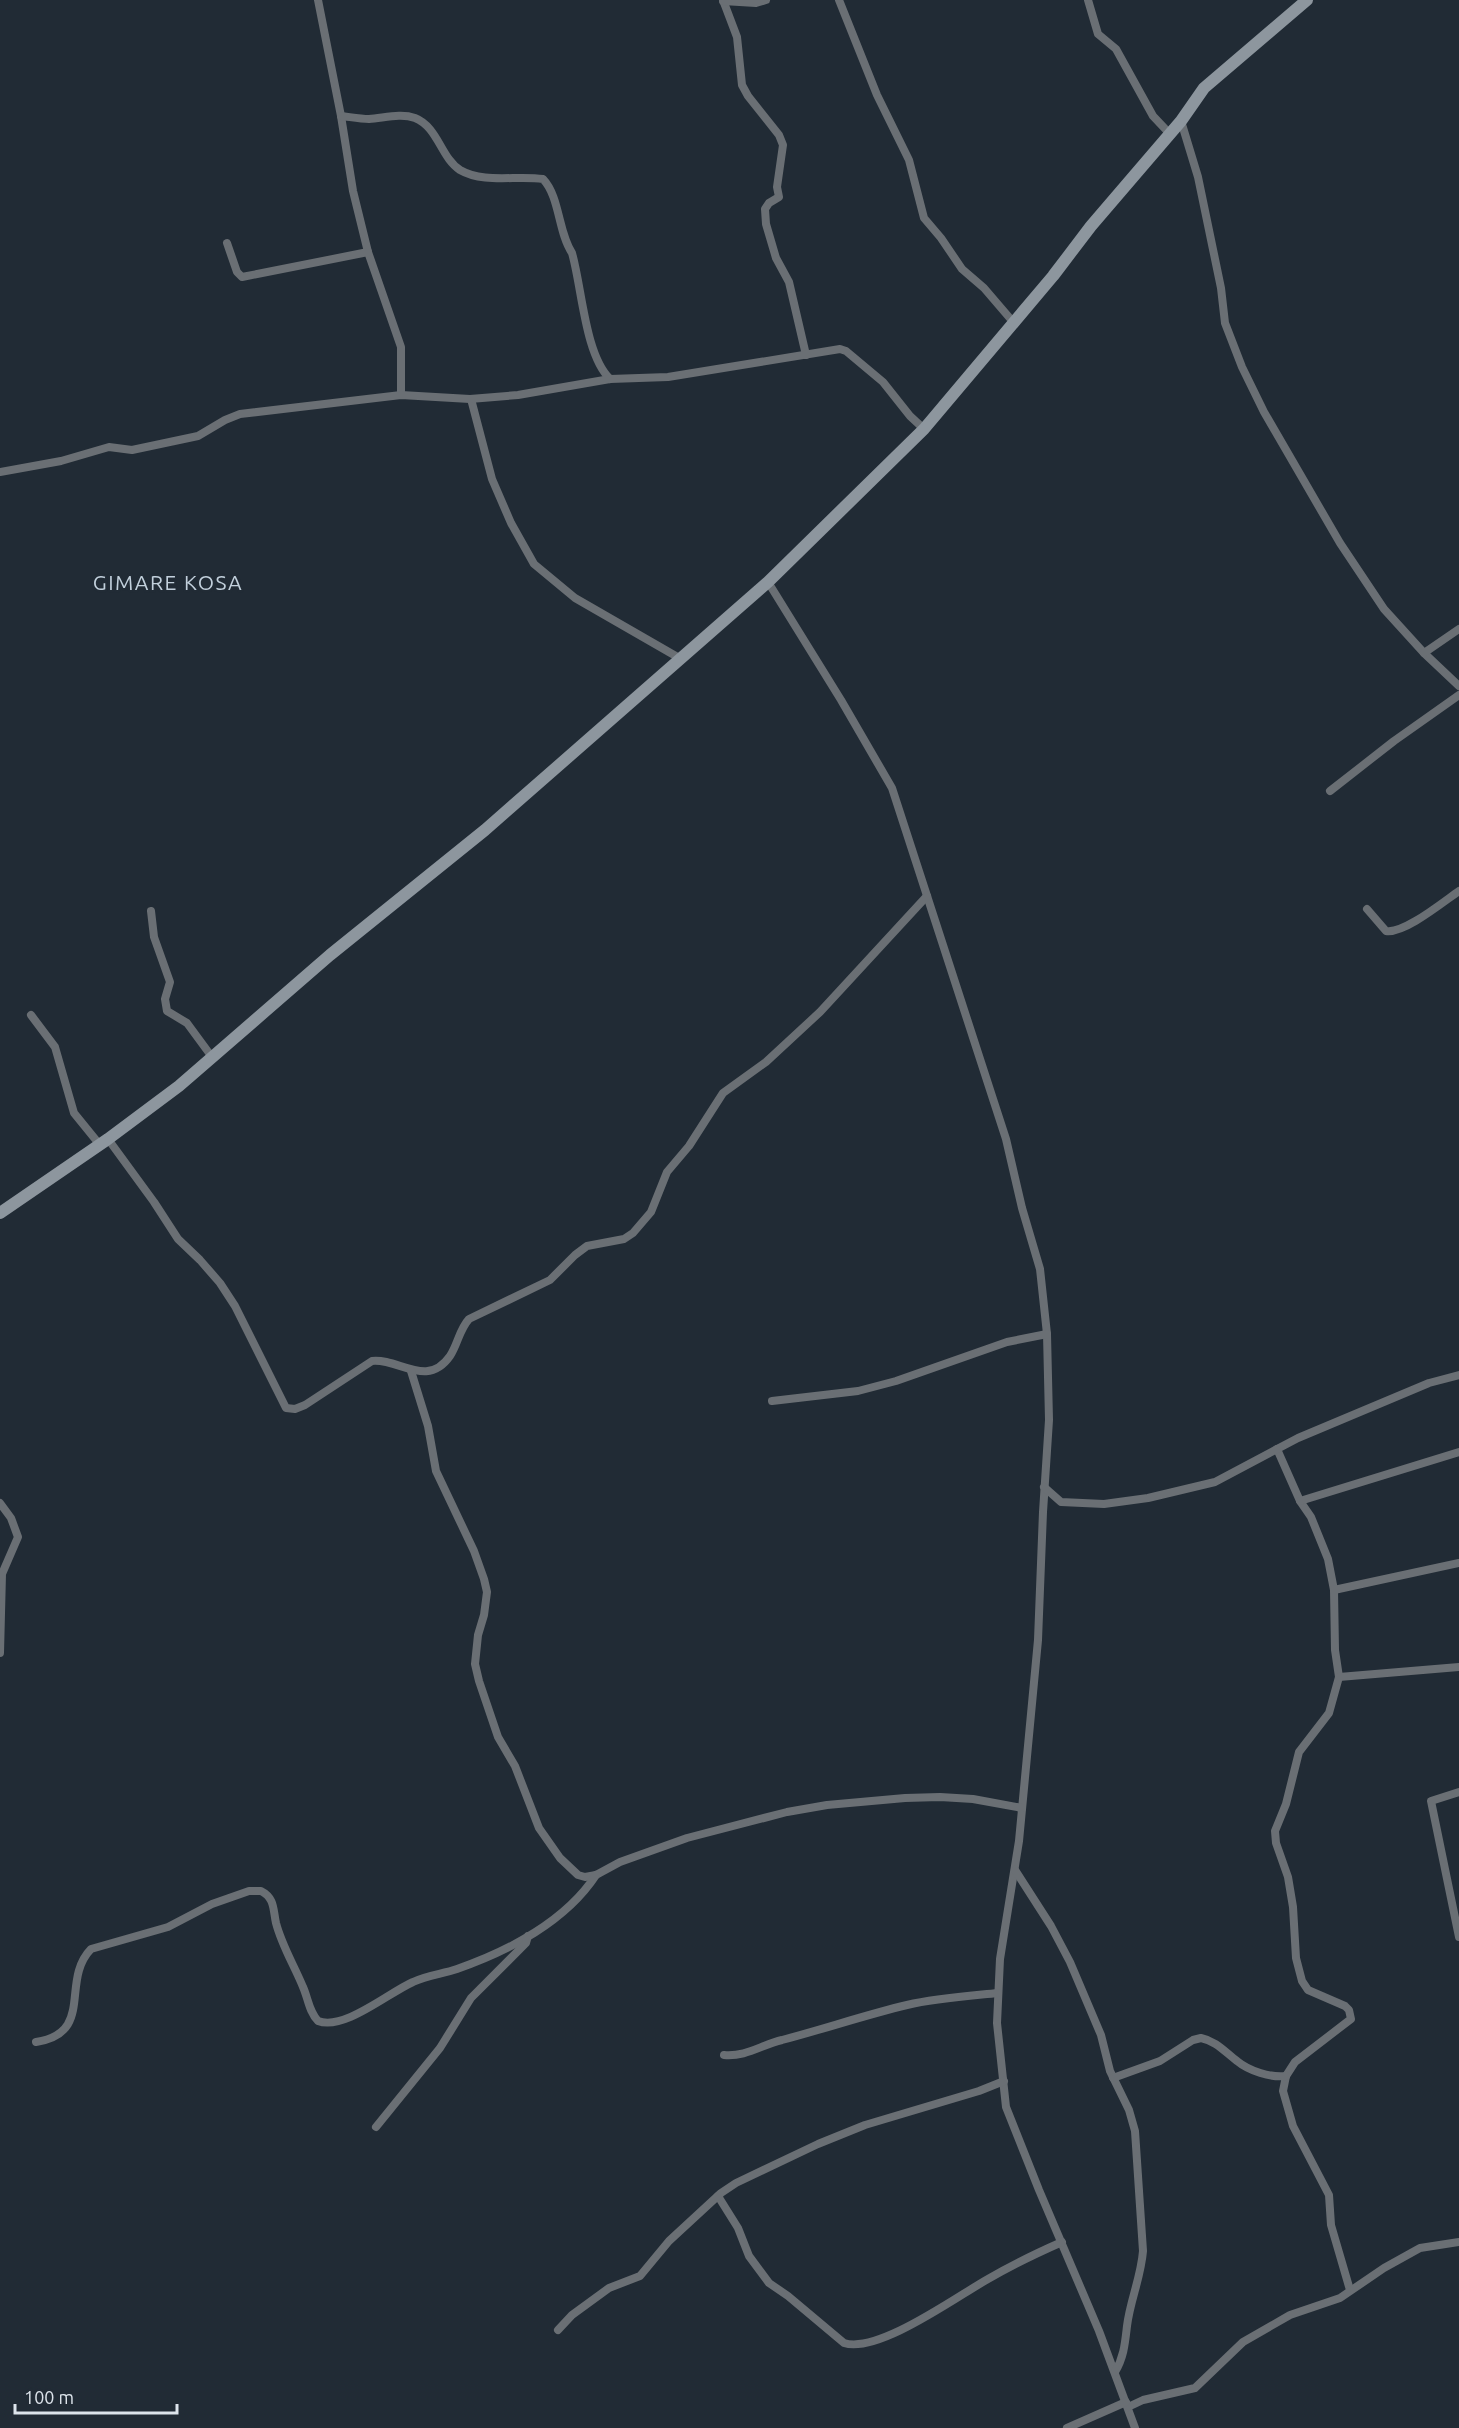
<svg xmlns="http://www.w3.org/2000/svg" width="1459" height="2428" font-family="Ubuntu,sans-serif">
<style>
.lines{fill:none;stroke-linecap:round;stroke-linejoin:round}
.street{stroke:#6a6f74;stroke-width:8}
.secondary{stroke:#8d969e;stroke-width:12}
.labels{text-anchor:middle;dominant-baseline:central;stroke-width:5;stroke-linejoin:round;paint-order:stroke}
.quarter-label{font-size:21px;letter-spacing:1.5px;fill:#c2d0dc;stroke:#212b35}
</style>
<rect width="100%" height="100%" fill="#212b35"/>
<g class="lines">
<g class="street">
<polyline points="318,0 341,116 353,191 368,252 401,347 401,395"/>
<polyline points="723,0 737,37 742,85 748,96 779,135 783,145 777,187 779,197 769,203 765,209 766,224 776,258 789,282 806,355"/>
<polyline points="839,0 877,95 909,160 924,218 941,238 962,269 984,288 1014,323"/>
<polyline points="1088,0 1098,34 1116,49 1153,116 1170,134"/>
<polyline points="723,1 756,3 766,0"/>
<path d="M341,116C350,117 360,119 369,119C384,118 401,113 415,118C438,127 441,158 460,170C484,184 517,175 543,179C560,197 558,232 572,253C582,288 585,355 610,379"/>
<polyline points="1181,121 1198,177 1221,288 1225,323 1242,367 1264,412 1340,543 1384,609 1424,653 1459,686"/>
<polyline points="227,243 237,272 242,277 368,252"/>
<polyline points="471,399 492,479 511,523 534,564 575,598 681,659"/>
<polyline points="0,472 61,461 109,447 132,450 198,436 225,420 240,414 401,395 470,399 518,395 610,379 668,377 840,349 846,351 883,382 910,416 924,429"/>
<polyline points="768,582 841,700 892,788 1006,1139 1022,1208 1040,1269 1047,1334 1049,1420 1043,1512 1038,1640 1019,1841 1000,1959 997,2023 1006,2107 1039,2190 1099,2331 1135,2428"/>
<polyline points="1424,653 1459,629"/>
<polyline points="1330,791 1394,741 1459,695"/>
<path d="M1367,909L1386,931C1404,934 1443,902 1459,891"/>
<polyline points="151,911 154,937 170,982 165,999 167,1011 187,1023 212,1057"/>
<polyline points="31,1015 55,1047 74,1113 100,1145"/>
<path d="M108,1139L154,1202L178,1239L200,1260L220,1283L235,1306L286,1408L295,1409L305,1405L372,1361C399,1358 427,1389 450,1356C458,1344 459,1330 469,1319L550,1280L575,1255L587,1246L624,1239L633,1233L651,1212L667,1172L689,1146L723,1093L766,1062L820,1012L927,896"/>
<polyline points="411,1371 428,1426 436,1471 474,1551 484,1579 487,1592 484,1615 478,1635 475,1664 479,1681 498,1737 515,1766 539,1828 560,1858 578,1875 585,1877 596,1875 620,1862 687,1838 787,1812 827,1805 905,1798 940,1797 973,1799 1022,1808"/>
<polyline points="772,1401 858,1391 896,1381 1007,1342 1047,1334"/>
<polyline points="1277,1449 1300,1501 1311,1517 1328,1559 1334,1590 1335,1650 1339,1677 1329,1713 1299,1752 1286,1804 1275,1831 1276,1843 1288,1877 1293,1907 1296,1958 1302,1981 1308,1990 1345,2006 1349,2010 1351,2019 1295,2062 1286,2076 1283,2091 1293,2126 1329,2195 1331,2225 1350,2290"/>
<polyline points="1044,1487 1061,1502 1104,1504 1148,1498 1215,1482 1298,1438 1429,1383 1459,1375"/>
<polyline points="1300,1501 1459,1452"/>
<polyline points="0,1503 11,1518 18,1537 2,1574 0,1653"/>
<polyline points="1334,1590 1459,1563"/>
<polyline points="1339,1677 1459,1667"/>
<polyline points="1459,1792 1431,1801 1459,1937"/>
<path d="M1015,1870L1051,1926L1070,1962L1101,2035L1110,2071L1129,2110L1135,2131L1143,2251C1141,2277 1130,2301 1127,2326C1125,2343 1124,2357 1115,2372"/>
<path d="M36,2042C95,2033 60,1981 91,1949L168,1927L212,1904L249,1891H261C275,1898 273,1910 276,1923C282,1946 294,1965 303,1987C308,1998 309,2012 318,2021C344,2031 388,1993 413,1982C427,1975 443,1974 457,1969C509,1951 566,1921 596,1875"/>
<path d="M724,2055C746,2057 761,2045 782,2040C824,2029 865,2015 907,2005C937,1998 968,1996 998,1993"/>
<path d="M1113,2078L1160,2061L1193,2040L1201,2038C1216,2041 1225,2052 1237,2061C1249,2071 1271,2078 1286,2076"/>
<polyline points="376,2127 440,2048 471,1998 526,1943 528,1936"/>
<path d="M718,2196L738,2228L749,2256L769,2283L788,2296L844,2343C878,2354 956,2297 988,2279C1012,2265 1037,2253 1062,2242"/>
<polyline points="558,2330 572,2315 609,2288 640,2276 669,2241 721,2193 736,2183 818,2144 865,2125 979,2091 1004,2081"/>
<polyline points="1128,2407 1143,2400 1195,2388 1243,2342 1290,2315 1340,2298 1384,2268 1420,2248 1459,2242"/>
<polyline points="1067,2428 1126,2402"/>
</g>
<polyline class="secondary" points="0,1213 108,1139 179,1086 330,955 485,830 768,582 924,429 1053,276 1091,226 1181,121 1204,88 1307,0"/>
</g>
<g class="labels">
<g class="quarter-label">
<text x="168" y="582">GIMARE KOSA</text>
</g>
</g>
<path d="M15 2404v9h162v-9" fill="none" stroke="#dde4eb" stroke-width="3"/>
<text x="24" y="2404" font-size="18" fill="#dde4eb" stroke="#212b35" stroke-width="4.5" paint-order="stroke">100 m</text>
</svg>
